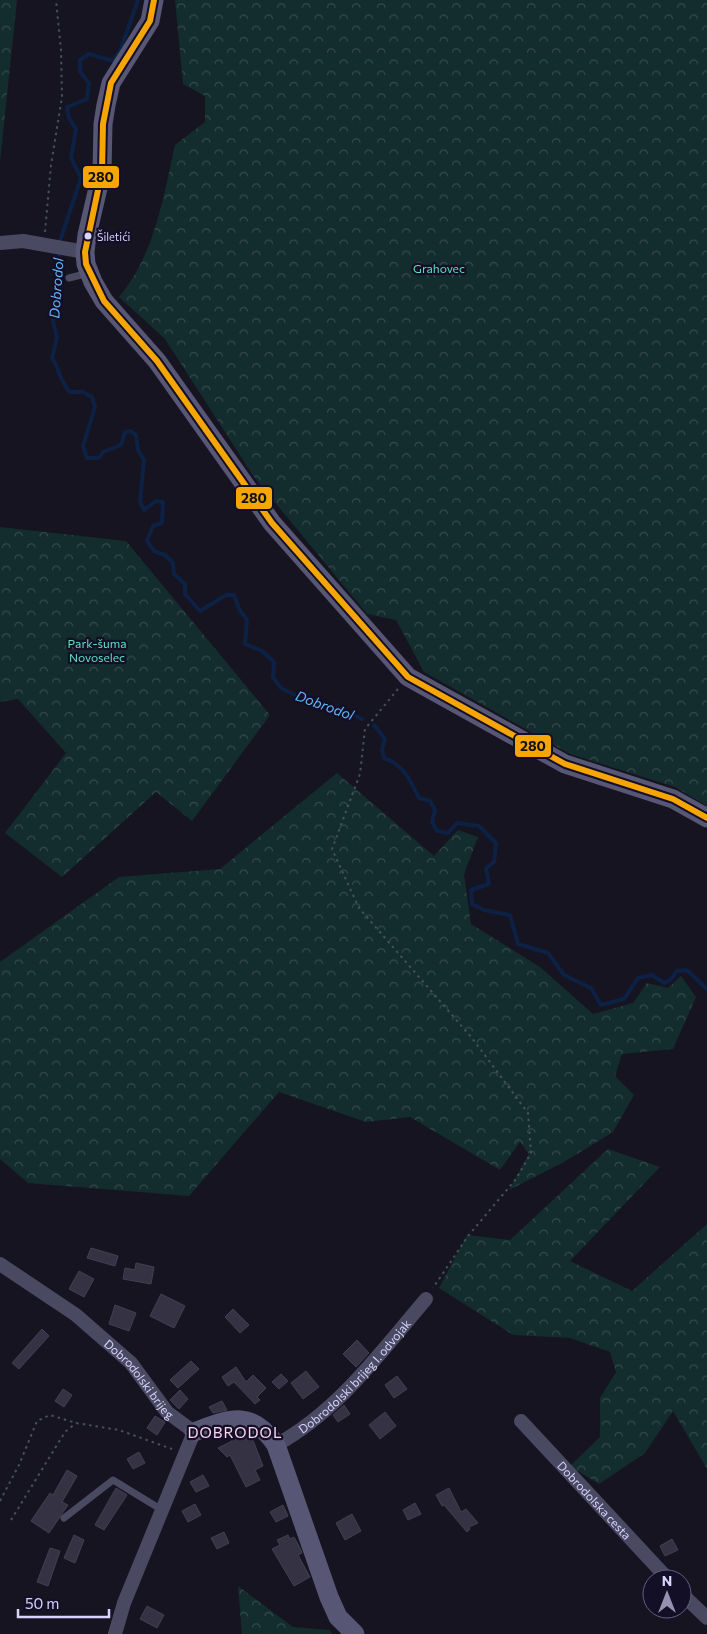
<svg xmlns="http://www.w3.org/2000/svg" width="707" height="1634" font-family="Commissioner,sans-serif">
<style>
.forest{fill:url(#forest-crowns)}
.lines{fill:none;stroke-linecap:round;stroke-linejoin:round}
.stream{stroke:#0d2144;stroke-width:4}
.building{fill:#343243;stroke:#433f54}
.path{stroke:#44505f;stroke-width:2;stroke-dasharray:2.5 4;stroke-linecap:butt}
.lane{stroke:#4a4962;stroke-width:7}
.street{stroke:#4a4962;stroke-width:14}
.secondary{stroke:#575674;stroke-width:19}
.bus-1-casing{stroke:#130f26;stroke-width:10}
.bus-1{stroke:#f7a600;stroke-width:6}
.bus-dot{fill:#d9d4ff;stroke:#130f26;stroke-width:2}
.labels{text-anchor:middle;dominant-baseline:central;stroke-width:4.5;stroke-linejoin:round;paint-order:stroke}
.bus-label{font-size:11px;fill:#d9d4ff;stroke:#130f26;text-anchor:start}
.park-label{font-size:12px;fill:#5fe0c0;stroke:#130f26}
.street-label{font-size:12px;fill:#d9d4ff;stroke:#130f26}
.water-label{font-size:14px;font-style:italic;fill:#62b6ff;stroke:#130f26}
.quarter-label{font-size:15px;letter-spacing:1px;fill:#ffd6f0;stroke:#130f26}
.line-badge{stroke:#130f26;stroke-width:2}
.pale-badge-label{font-size:14px;text-anchor:middle;font-weight:bold;fill:#111}
</style>
<defs>
<pattern id="forest-crowns" width="20" height="18" patternUnits="userSpaceOnUse" patternTransform="scale(1.25)"><rect width="20" height="18" fill="#132c2d"/><path d="M2 6a3 3 0 1 1 6 0M12 15a3 3 0 1 1 6 0" fill="none" stroke="#354a4c"/></pattern>
</defs>
<rect width="100%" height="100%" fill="#161421"/>
<g class="forest">
<polygon points="0,0 17,0 0,162"/>
<path d="M175,0H707V806L675,787L570,754L424,672L396,620L367,614L254,477L165,339L119,297C155,254 163,198 175,145L205,122V96L183,84Z"/>
<polygon points="0,527 126,541 270,715 192,821 156,792 62,877 5,833 66,753 18,699 0,702"/>
<polygon points="337,773 434,856 458,830 478,837 464,874 471,924 540,967 593,1014 633,1003 647,983 668,988 681,976 696,997 673,1049 622,1054 615,1076 634,1095 613,1132 564,1162 509,1190 529,1154 520,1142 500,1170 410,1117 366,1122 279,1092 189,1196 28,1183 0,1159 0,962 119,877 220,869"/>
<polygon points="608,1149 660,1167 570,1261 632,1291 707,1224 707,1469 673,1411 645,1453 599,1484 570,1466 600,1437 600,1398 616,1372 610,1352 570,1338 513,1335 439,1288 467,1235 510,1240"/>
<polygon points="238,1586 293,1627 330,1630 332,1634 242,1634"/>
</g>
<g class="lines">
<g class="stream">
<path d="M138,0L120,51L113,61L89,54L80,60V72L89,83L87,99L67,107L69,118L76,129L71,158L81,178L60,241L58,294L53,321L57,338L52,358C60,370 60,382 70,392H83L92,397L95,407L83,446L87,458H99L103,452L121,445L125,432L130,431L136,435L138,450L144,460L140,502L144,510L156,501L163,502L162,523L153,526L147,541L154,551L165,555L173,563L174,574L185,584V594L200,611L226,595H234L239,609L247,620L245,644L262,651L274,662L273,677L281,688L313,704L340,708L362,719"/>
<path d="M374,725L385,739L382,749L384,758C404,765 410,780 419,798L430,801L435,810L432,822L437,831L448,833L457,823L479,826L496,843L494,862L486,868L489,884L471,890L472,904L484,910L510,915L518,944L548,953L564,975L591,988L601,1005L624,999L638,978L652,975L664,983L670,980L677,971L687,970L707,989"/>
</g>
</g>
<g class="building">
<polygon points="91,1248 118,1256 115,1266 87,1258"/>
<polygon points="136,1263 154,1267 151,1284 123,1279 125,1268 135,1270"/>
<polygon points="79,1271 94,1279 84,1297 69,1289"/>
<polygon points="161,1294 185,1306 174,1328 150,1316"/>
<polygon points="115,1305 136,1313 129,1331 109,1324"/>
<polygon points="233,1309 249,1325 240,1333 225,1317"/>
<polygon points="42,1329 49,1336 19,1369 12,1363"/>
<polygon points="357,1340 369,1353 356,1367 343,1354"/>
<polygon points="191,1361 199,1369 178,1388 170,1380"/>
<polygon points="236,1367 246,1382 253,1375 266,1388 257,1397 260,1400 255,1404 234,1382 228,1386 222,1377"/>
<polygon points="306,1371 319,1387 303,1399 291,1383"/>
<polygon points="281,1374 288,1381 279,1389 272,1382"/>
<polygon points="397,1376 407,1389 394,1398 385,1385"/>
<polygon points="63,1389 72,1395 64,1407 55,1401"/>
<polygon points="180,1390 188,1399 179,1409 170,1400"/>
<polygon points="222,1401 227,1410 213,1413 209,1407"/>
<polygon points="344,1405 350,1414 338,1422 333,1415"/>
<polygon points="385,1412 396,1426 380,1439 369,1425"/>
<polygon points="155,1416 165,1422 157,1435 147,1428"/>
<polygon points="239,1431 251,1435 263,1466 255,1470 260,1480 246,1487 230,1455 227,1457 218,1448 232,1441 230,1436"/>
<polygon points="139,1452 145,1463 133,1469 127,1459"/>
<polygon points="67,1470 77,1476 62,1502 68,1505 49,1533 31,1521 50,1493 53,1495"/>
<polygon points="203,1475 209,1486 196,1492 190,1482"/>
<polygon points="116,1488 127,1495 104,1530 95,1525"/>
<polygon points="449,1488 461,1512 466,1509 478,1523 469,1527 470,1529 467,1532 444,1505 442,1506 436,1495"/>
<polygon points="415,1503 421,1514 408,1520 403,1510"/>
<polygon points="195,1504 201,1515 188,1522 182,1511"/>
<polygon points="283,1505 288,1516 276,1522 270,1512"/>
<polygon points="352,1514 361,1531 345,1540 336,1523"/>
<polygon points="224,1532 229,1543 217,1549 211,1538"/>
<polygon points="74,1535 84,1540 75,1563 64,1558"/>
<polygon points="288,1535 290,1539 294,1537 301,1550 302,1553 298,1555 310,1577 294,1586 272,1549 280,1545 277,1540"/>
<polygon points="672,1539 678,1550 665,1556 660,1546"/>
<polygon points="50,1548 60,1551 48,1586 37,1582"/>
<polygon points="147,1606 164,1615 157,1628 140,1619"/>
</g>
<g class="lines">
<g class="path">
<polyline points="45,232 51,165 62,97 61,50 56,0"/>
<polyline points="398,689 365,729 360,774 332,849 359,908 472,1038 528,1113 531,1153 516,1179 468,1236 433,1288"/>
<polyline points="0,1501 19,1465 37,1421 50,1415 76,1423 119,1430 172,1449"/>
<polyline points="11,1520 65,1432 76,1423"/>
</g>
<g class="lane">
<polyline points="69,278 89,273"/>
<polyline points="64,1518 113,1480 162,1510"/>
</g>
<g class="street">
<polyline points="0,243 23,241 85,252"/>
<path id="s1" d="M0,1264L76,1315L131,1363L167,1412L194,1432L124,1603L115,1634"/>
<path id="s2" d="M521,1421L668,1579"/>
<path id="s3" d="M276,1445C338,1411 381,1352 426,1299"/>
<polyline points="682,1594 707,1618"/>
</g>
<g class="secondary">
<polyline points="154,0 150,21 111,83 106,105 103,124 102,171 87,235 85,252 86,264 93,282 104,301 157,361 272,523 408,677 565,764 673,799 707,818"/>
<path d="M194,1432C229,1419 251,1408 276,1445L329,1597L338,1617L355,1634"/>
</g>
<g class="bus-1-casing">
<polyline id="bus-1" points="154,0 150,21 111,83 103,124 102,171 85,252 86,264 104,301 157,361 272,523 408,677 565,764 673,799 707,818"/>
</g>
<use href="#bus-1" class="bus-1"/>
</g>
<circle class="bus-dot" cx="88" cy="236" r="4.5"/>
<g class="labels">
<g class="bus-label">
<text x="97" y="236">Šiletići</text>
</g>
<g class="park-label">
<text x="439" y="268">Grahovec</text>
<text x="97" y="643">Park-šuma<tspan x="97" dy="14">Novoselec</tspan></text>
</g>
<g class="street-label">
<text stroke="none"><textPath href="#s3" startOffset="105">Dobrodolski brijeg I. odvojak</textPath></text>
<text stroke="none"><textPath href="#s1" startOffset="182">Dobrodolski brijeg</textPath></text>
<text stroke="none"><textPath href="#s2" startOffset="108">Dobrodolska cesta</textPath></text>
</g>
<g class="water-label">
<text transform="translate(56 288) rotate(-86)">Dobrodol</text>
<text transform="translate(325 705) rotate(20)">Dobrodol</text>
</g>
<g class="quarter-label">
<text x="235" y="1432">DOBRODOL</text>
</g>
</g>
<g class="line-badge">
<rect x="82" y="165" width="38" height="24" rx="5" fill="#f7a600"/>
<rect x="235" y="486" width="38" height="24" rx="5" fill="#f7a600"/>
<rect x="514" y="734" width="38" height="24" rx="5" fill="#f7a600"/>
</g>
<g class="pale-badge-label">
<text x="101" y="182">280</text>
<text x="254" y="503">280</text>
<text x="533" y="751">280</text>
</g>
<g transform="translate(667 1594)"><circle r="24" fill="#130f26" stroke="#625e7d"/>
<path d="M0-4L9 19L0 12L-9 19Z" fill="#9591b1"/>
<text y="-8" font-size="14" font-weight="bold" text-anchor="middle" fill="#d9d4ff">N</text>
</g>
<path d="M18 1609v8h91v-8" fill="none" stroke="#d9d4ff" stroke-width="2.5"/>
<text x="25" y="1609" font-size="15" fill="#d9d4ff" stroke="#130f26" stroke-width="4" paint-order="stroke">50 m</text>
</svg>
